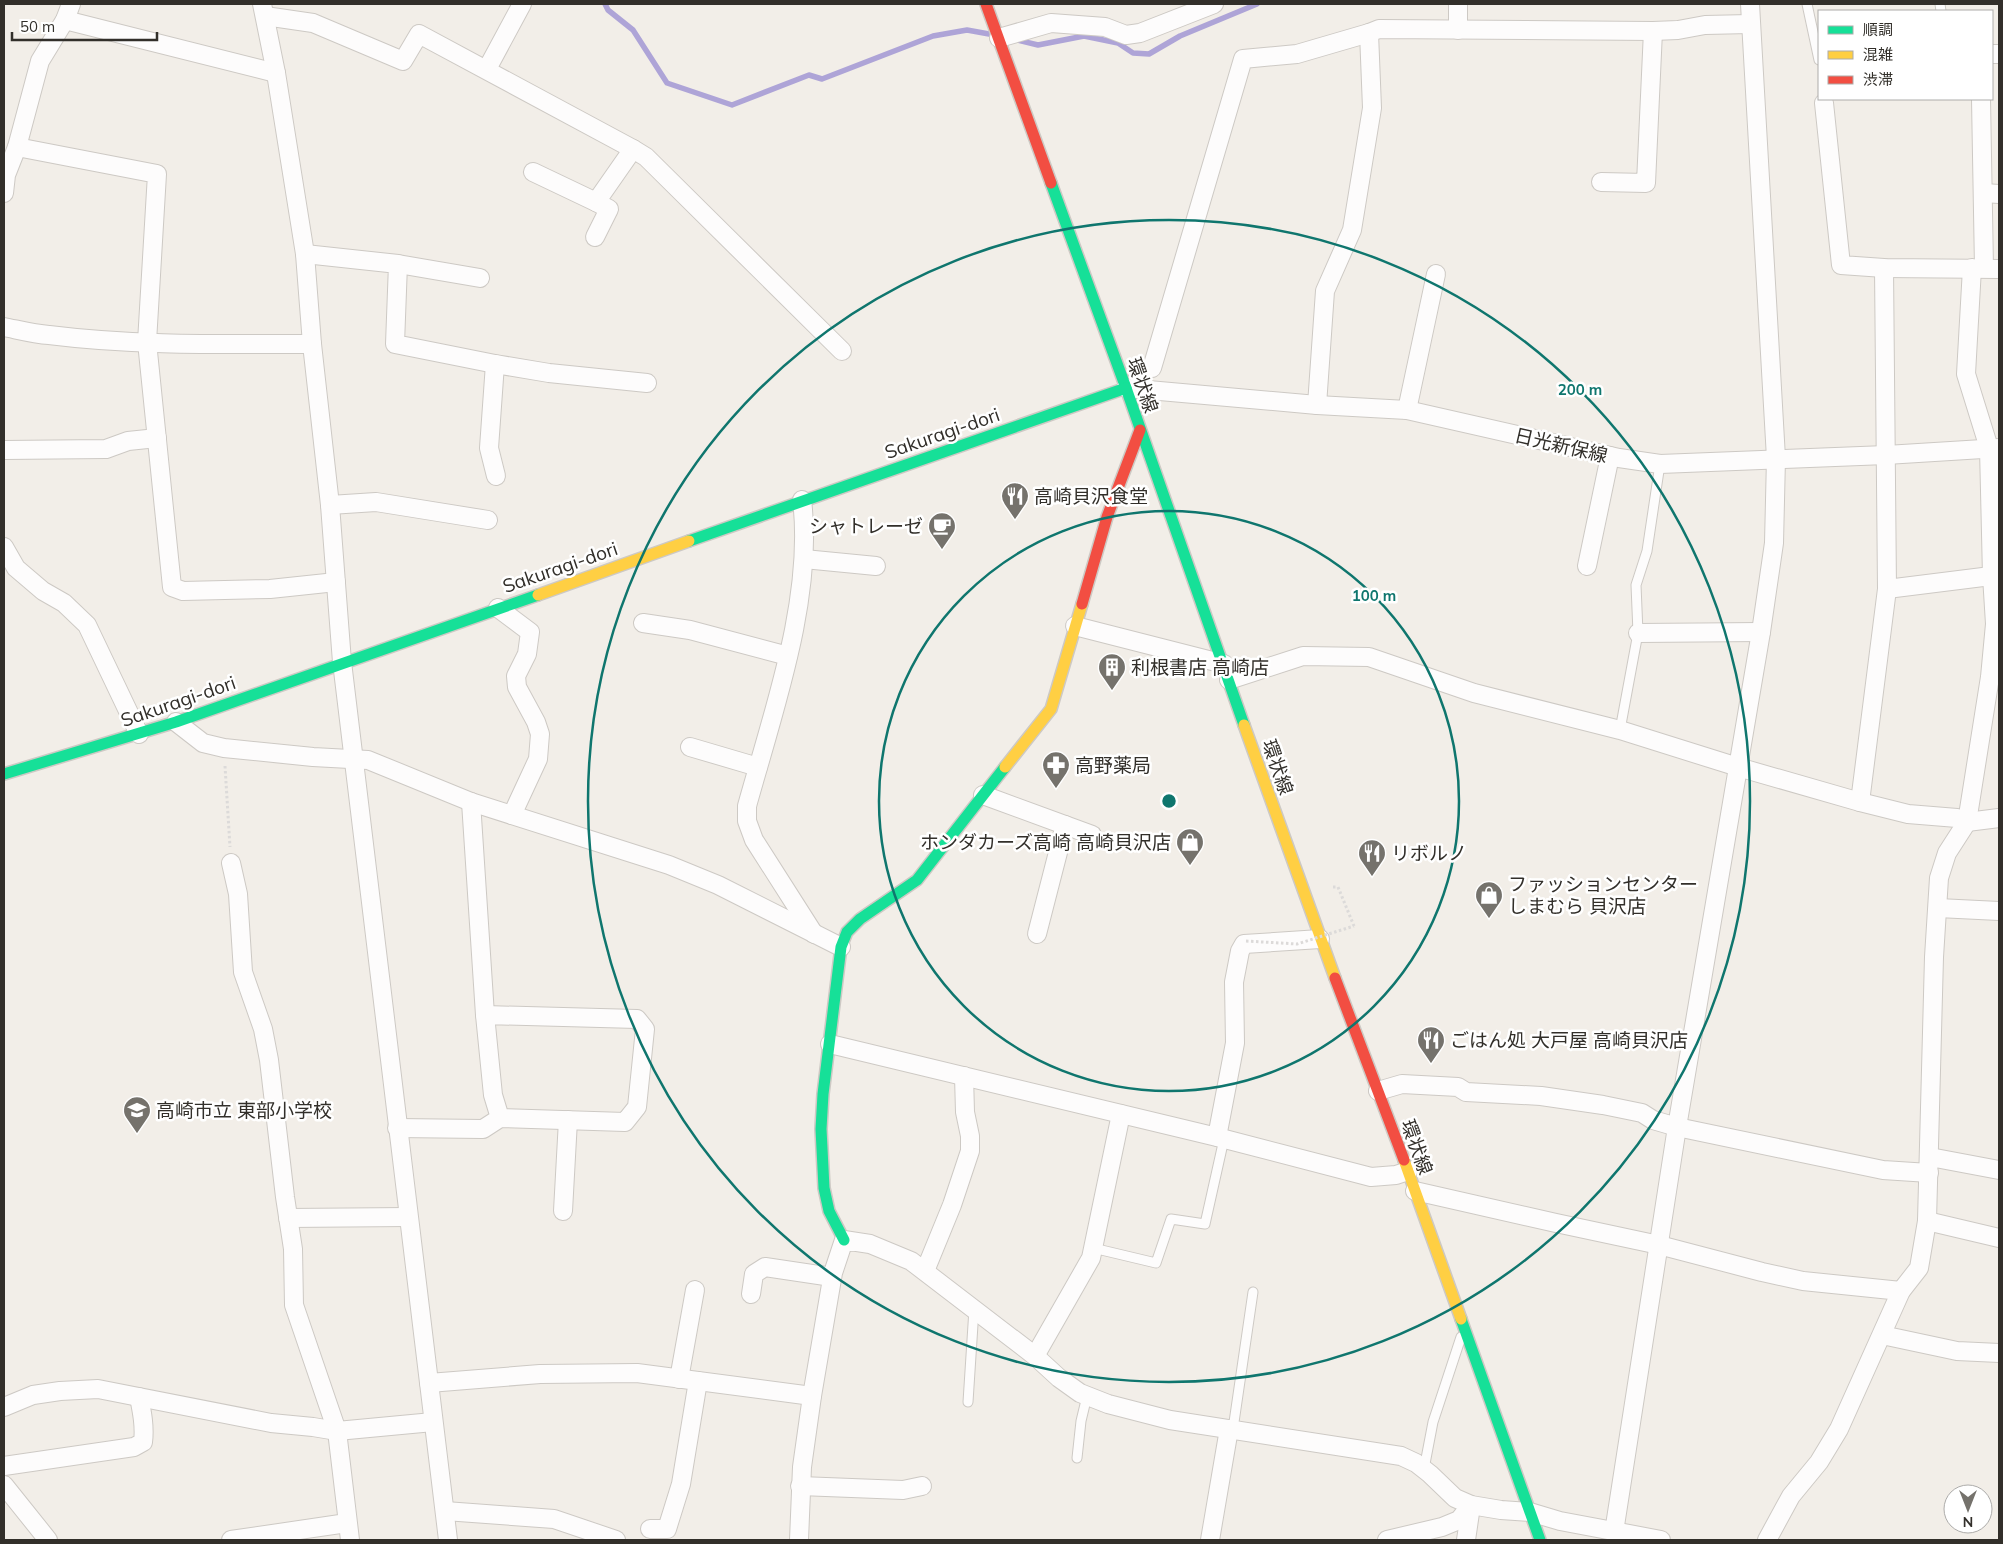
<svg xmlns="http://www.w3.org/2000/svg" width="2003" height="1544" font-family="Mulish,'Noto Sans JP',sans-serif">
<style>
.lines{fill:none;stroke-linecap:round;stroke-linejoin:round}
.stream{stroke:#aea4d7;stroke-width:5.5}
.lane-casing{stroke:#cdc9c4;stroke-width:11}
.street-casing{stroke:#cdc9c4;stroke-width:20}
.fast-casing{stroke:#cdc9c4;stroke-width:14}
.slow-casing{stroke:#cdc9c4;stroke-width:14}
.jam-casing{stroke:#cdc9c4;stroke-width:14}
.path{stroke:#dcdad9;stroke-width:3;stroke-dasharray:2.5 2.5;stroke-linecap:butt}
.lane{stroke:#fdfcfc;stroke-width:9}
.street{stroke:#fdfcfc;stroke-width:18}
.fast{stroke:#16e098;stroke-width:11}
.slow{stroke:#ffcf43;stroke-width:11}
.jam{stroke:#f24e42;stroke-width:11}
.path-bridge{stroke:#dcdad9;stroke-width:3;stroke-dasharray:2.5 2.5;stroke-linecap:butt}
.ring{fill:none;stroke:#0f766e;stroke-width:2.5}
.labels{text-anchor:middle;dominant-baseline:central;stroke-width:5;stroke-linejoin:round;paint-order:stroke}
.street-label{font-size:19px;fill:#322f2a;stroke:#fff}
.poi-label{font-size:19px;fill:#322f2a;stroke:#fff;text-anchor:start}
.centre{fill:#0f766e;stroke:#fff;stroke-width:2.5}
.ring-label{font-size:15px;text-anchor:middle;font-weight:bold;fill:#0f766e;stroke:#fff;stroke-width:5;stroke-linejoin:round;paint-order:stroke}
</style>
<rect width="100%" height="100%" fill="#f2eee8"/>
<g class="lines">
<g class="stream">
<polyline points="605,4 608,10 633,30 667,83 732,105 809,75 822,79 933,36 967,30 989,34"/>
<polyline points="1013,39 1038,45 1084,36 1118,43 1133,53 1149,54 1180,36 1257,4"/>
</g>
<g class="lane-casing">
<g id="lane">
<polyline points="1807,4 1819,60"/>
<polyline points="1940,4 1941,11"/>
<polyline points="1620,730 1638,633 1636,585 1647,551 1660,464"/>
<polyline points="1093,1248 1156,1263 1171,1219 1205,1224 1224,1139"/>
<polyline points="968,1402 974,1309"/>
<polyline points="1233,1429 1253,1292"/>
<polyline points="1077,1458 1081,1421 1087,1396"/>
<polyline points="1424,1469 1433,1422 1461,1337"/>
</g>
</g>
<g class="street-casing">
<g id="street">
<polyline points="262,4 276,73 305,254 312,344 330,505 342,662 448,1540"/>
<polyline points="1458,4 1458,30"/>
<polyline points="265,16 313,23 403,61 419,34 633,149 646,157 842,351"/>
<polyline points="65,20 276,73"/>
<polyline points="999,38 1051,23 1105,27 1126,35 1140,33 1214,4"/>
<polyline points="1992,54 1999,54"/>
<polyline points="487,69 522,4"/>
<polyline points="1981,99 1984,268"/>
<polyline points="1824,103 1841,265 1884,268 1999,269"/>
<polyline points="17,147 157,174 147,342 172,587 183,591 270,589 336,582"/>
<polyline points="533,172 596,202"/>
<polyline points="1601,182 1646,183 1653,31"/>
<polyline points="4,193 6,175 17,147 40,61 65,20 71,4"/>
<polyline points="1984,193 1999,194"/>
<polyline points="595,237 609,209 596,202 633,149"/>
<polyline points="305,254 398,264 395,344 495,364 549,373 647,383"/>
<polyline points="398,264 480,278"/>
<path d="M4,327C19,330 34,334 49,335C136,346 225,344 312,344"/>
<polyline points="495,364 489,448 496,476"/>
<polyline points="1152,368 1243,59 1297,54 1369,33"/>
<polyline points="1126,388 1317,405 1407,410 1619,458 1660,464 1886,455 1999,448"/>
<polyline points="1317,405 1325,291 1352,230 1372,108 1369,33 1379,29 1653,31 1678,30 1705,25 1750,24"/>
<polyline points="1407,410 1436,274"/>
<polyline points="4,450 106,449 128,441 157,438"/>
<path d="M802,500C814,598 773,712 747,806V821L754,840L814,934"/>
<polyline points="330,505 376,502 488,520"/>
<polyline points="4,547 16,568 43,591 64,603 87,625 139,734"/>
<polyline points="804,559 876,566"/>
<polyline points="1587,566 1610,456"/>
<polyline points="1887,589 1999,575"/>
<polyline points="498,608 530,632 527,654 516,676 517,687 536,722 540,734 538,759 512,815"/>
<polyline points="643,623 690,630 788,656"/>
<polyline points="1075,626 1224,664"/>
<polyline points="1638,633 1761,632"/>
<polyline points="1229,680 1303,656 1369,657 1474,693 1620,730 1738,767 1860,802 1908,814 1957,818 1967,822 1999,818"/>
<polyline points="176,722 203,743 224,748 313,757 368,760 471,802 669,865 718,885 841,947"/>
<polyline points="690,747 758,767"/>
<polyline points="983,795 1092,835"/>
<polyline points="471,802 485,1015"/>
<polyline points="1860,802 1887,589 1884,268"/>
<polyline points="231,863 238,894 243,972 263,1029 269,1060 285,1197 293,1249 294,1305 337,1431 350,1540"/>
<polyline points="1938,908 1999,911"/>
<polyline points="1037,934 1065,825"/>
<polyline points="830,1044 1217,1137 1371,1177 1396,1175 1408,1171"/>
<polyline points="1378,1091 1402,1084 1458,1087 1466,1092 1541,1096 1603,1105 1642,1113 1653,1120 1677,1127 1883,1170 1929,1173"/>
<polyline points="397,1128 483,1129 500,1118 625,1122 637,1107 645,1029 637,1019 485,1015 493,1095 500,1118"/>
<polyline points="1217,1137 1235,1043 1234,982 1240,951 1244,944 1320,939"/>
<polyline points="1930,1157 1999,1170"/>
<polyline points="1415,1191 1556,1223 1659,1245 1762,1272 1803,1281 1901,1291"/>
<polyline points="563,1211 568,1120"/>
<polyline points="288,1218 408,1217"/>
<polyline points="1927,1221 1999,1238"/>
<polyline points="925,1271 952,1205 970,1151 970,1136 965,1112 964,1076"/>
<polyline points="751,1294 754,1274 765,1267 832,1277"/>
<polyline points="1882,1335 1957,1351 1999,1353"/>
<polyline points="1035,1356 1091,1258 1121,1114"/>
<polyline points="679,1379 695,1290"/>
<polyline points="429,1383 540,1374 637,1373 812,1396"/>
<polyline points="4,1407 33,1395 60,1391 98,1389 271,1423 313,1427 337,1431 433,1422"/>
<path d="M4,1466L134,1447L143,1442C145,1427 142,1412 139,1397"/>
<polyline points="4,1485 48,1540"/>
<polyline points="800,1486 903,1490 922,1486"/>
<polyline points="445,1511 554,1519 616,1540"/>
<polyline points="650,1529 667,1529 681,1484 698,1381"/>
<polyline points="1614,1532 1677,1127 1761,632 1774,543 1776,458 1750,4"/>
<polyline points="231,1540 347,1523"/>
<polyline points="799,1540 802,1467 812,1396 833,1273 844,1240 870,1244 911,1261 1035,1356 1059,1378 1080,1393 1108,1404 1170,1420 1401,1456 1416,1463 1430,1474 1455,1498 1471,1505 1501,1510 1530,1512 1560,1521 1661,1540"/>
<polyline points="1210,1540 1229,1429"/>
<polyline points="1387,1540 1442,1527 1459,1520 1471,1505"/>
<polyline points="1466,1540 1471,1506"/>
<polyline points="1767,1540 1791,1496 1819,1462 1839,1429 1901,1291 1919,1268 1927,1221 1934,957 1939,878 1947,853 1967,822 1990,677 1995,624 1992,576 1989,448 1966,374 1972,268"/>
</g>
</g>
<g class="fast-casing">
<g id="fast">
<polyline points="1051,183 1126,388 1244,725"/>
<polyline points="689,541 1126,388"/>
<polyline points="4,774 176,722 538,595"/>
<polyline points="844,1240 829,1211 824,1188 821,1129 823,1094 841,947 847,932 860,919 917,880 1005,767"/>
<polyline points="1461,1319 1540,1540"/>
</g>
</g>
<g class="slow-casing">
<g id="slow">
<polyline points="538,595 689,541"/>
<polyline points="1244,725 1335,978"/>
<polyline points="1005,767 1051,709 1082,604"/>
<polyline points="1404,1160 1461,1319"/>
</g>
</g>
<g class="jam-casing">
<g id="jam">
<polyline points="986,4 1051,183"/>
<polyline points="1082,604 1107,517 1140,430"/>
<polyline points="1335,978 1404,1160"/>
</g>
</g>
<g class="path">
<polyline points="225,766 230,847"/>
<polyline points="1333,887 1338,887 1354,926"/>
</g>
<use href="#lane" class="lane"/>
<use href="#street" class="street"/>
<use href="#fast" class="fast"/>
<use href="#slow" class="slow"/>
<use href="#jam" class="jam"/>
<polyline class="path-bridge" points="1246,941 1297,944 1354,926"/>
</g>
<g class="ring">
<circle cx="1169" cy="801" r="290"/>
<circle cx="1169" cy="801" r="581"/>
</g>
<defs>
<g id="restaurant-pin" transform="scale(1.4375)"><path d="M0 17L-7.5 6A9.5 9.5 0 1 1 7.5 6Z" fill="#75726c" stroke="#fff"/><path d="M-5-6h1v4h1v-4h1v4h1v-4h1v5L-1.5 .5V6h-2V.5L-5-1ZM5-6V6H3V1.5H1.5Q1.5-4 5-6Z" fill="#fff"/></g>
<g id="cafe-pin" transform="scale(1.4375)"><path d="M0 17L-7.5 6A9.5 9.5 0 1 1 7.5 6Z" fill="#75726c" stroke="#fff"/><path d="M-5.5-4.5H6V0H3Q3 3.5 0 3.5H-2.5Q-5.5 3.5-5.5 0ZM3-3.2v2h1.7v-2ZM-6 4.5H4V6H-6Z" fill="#fff"/></g>
<g id="building-pin" transform="scale(1.4375)"><path d="M0 17L-7.5 6A9.5 9.5 0 1 1 7.5 6Z" fill="#75726c" stroke="#fff"/><path d="M-4-6H4V6H1V3H-1V6H-4ZM-2.5-4.3h1.7v1.8h-1.7ZM.8-4.3h1.7v1.8H.8ZM-2.5-1h1.7V.8h-1.7ZM.8-1h1.7V.8H.8Z" fill="#fff"/></g>
<g id="pharmacy-pin" transform="scale(1.4375)"><path d="M0 17L-7.5 6A9.5 9.5 0 1 1 7.5 6Z" fill="#75726c" stroke="#fff"/><path d="M-2-6h4v4h4v4h-4v4h-4v-4h-4v-4h4Z" fill="#fff"/></g>
<g id="shop-pin" transform="scale(1.4375)"><path d="M0 17L-7.5 6A9.5 9.5 0 1 1 7.5 6Z" fill="#75726c" stroke="#fff"/><path d="M-5-2.5h2.3a2.7 3.5 0 0 1 5.4 0H5L5.5 6h-11ZM-1.5-2.5h3a1.5 2.3 0 0 0-3 0Z" fill="#fff"/></g>
<g id="school-pin" transform="scale(1.4375)"><path d="M0 17L-7.5 6A9.5 9.5 0 1 1 7.5 6Z" fill="#75726c" stroke="#fff"/><path d="M0-5L7-2L0 1L-7-2ZM-4 1L0 2.5L4 1V4Q0 6-4 4Z" fill="#fff"/></g>
</defs>
<g fill-rule="evenodd">
<use href="#restaurant-pin" x="1015" y="496"/>
<use href="#cafe-pin" x="942" y="526"/>
<use href="#building-pin" x="1112" y="667"/>
<use href="#pharmacy-pin" x="1056" y="765"/>
<use href="#shop-pin" x="1190" y="842"/>
<use href="#restaurant-pin" x="1372" y="853"/>
<use href="#shop-pin" x="1489" y="895"/>
<use href="#restaurant-pin" x="1431" y="1040"/>
<use href="#school-pin" x="137" y="1110"/>
</g>
<g class="labels">
<g class="street-label">
<text transform="translate(1143 385) rotate(71)">環状線</text>
<text transform="translate(942 433) rotate(-19)">Sakuragi-dori</text>
<text transform="translate(1561 445) rotate(13)">日光新保線</text>
<text transform="translate(560 567) rotate(-19)">Sakuragi-dori</text>
<text transform="translate(178 701) rotate(-19)">Sakuragi-dori</text>
<text transform="translate(1278 767) rotate(71)">環状線</text>
<text transform="translate(1417 1147) rotate(70)">環状線</text>
</g>
<g class="poi-label">
<text x="1034" y="496">高崎貝沢食堂</text>
<text x="923" y="526" text-anchor="end">シャトレーゼ</text>
<text x="1131" y="667">利根書店 高崎店</text>
<text x="1075" y="765">高野薬局</text>
<text x="1171" y="842" text-anchor="end">ホンダカーズ高崎 高崎貝沢店</text>
<text x="1391" y="853">リボルノ</text>
<text x="1508" y="884">ファッションセンター<tspan x="1508" dy="22">しまむら 貝沢店</tspan></text>
<text x="1450" y="1040">ごはん処 大戸屋 高崎貝沢店</text>
<text x="156" y="1110">高崎市立 東部小学校</text>
</g>
</g>
<circle cx="1169" cy="801" r="8" class="centre"/>
<g class="ring-label">
<text x="1580" y="395">200 m</text>
<text x="1374" y="601">100 m</text>
</g>
<rect width="2003" height="1544" fill="none" stroke="#322f2a" stroke-width="10"/>
<rect x="1818" y="10" width="175" height="90" fill="#ffffff" stroke="#adacaa"/>
<rect x="1828" y="26" width="25" height="8" fill="#16e098" stroke="#adacaa"/>
<text x="1863" y="35" font-size="15" fill="#322f2a">順調</text>
<rect x="1828" y="51" width="25" height="8" fill="#ffcf43" stroke="#adacaa"/>
<text x="1863" y="60" font-size="15" fill="#322f2a">混雑</text>
<rect x="1828" y="76" width="25" height="8" fill="#f24e42" stroke="#adacaa"/>
<text x="1863" y="85" font-size="15" fill="#322f2a">渋滞</text>
<g transform="translate(1968 1509) rotate(180)"><circle r="24" fill="#ffffff" stroke="#adacaa"/>
<path d="M0-4L9 19L0 12L-9 19Z" fill="#75726c"/>
<text y="-8" font-size="14" font-weight="bold" text-anchor="middle" fill="#322f2a">N</text>
</g>
<path d="M12 32v8h145v-8" fill="none" stroke="#322f2a" stroke-width="2.5"/>
<text x="20" y="32" font-size="15" fill="#322f2a" stroke="#ffffff" stroke-width="4" paint-order="stroke">50 m</text>
</svg>
